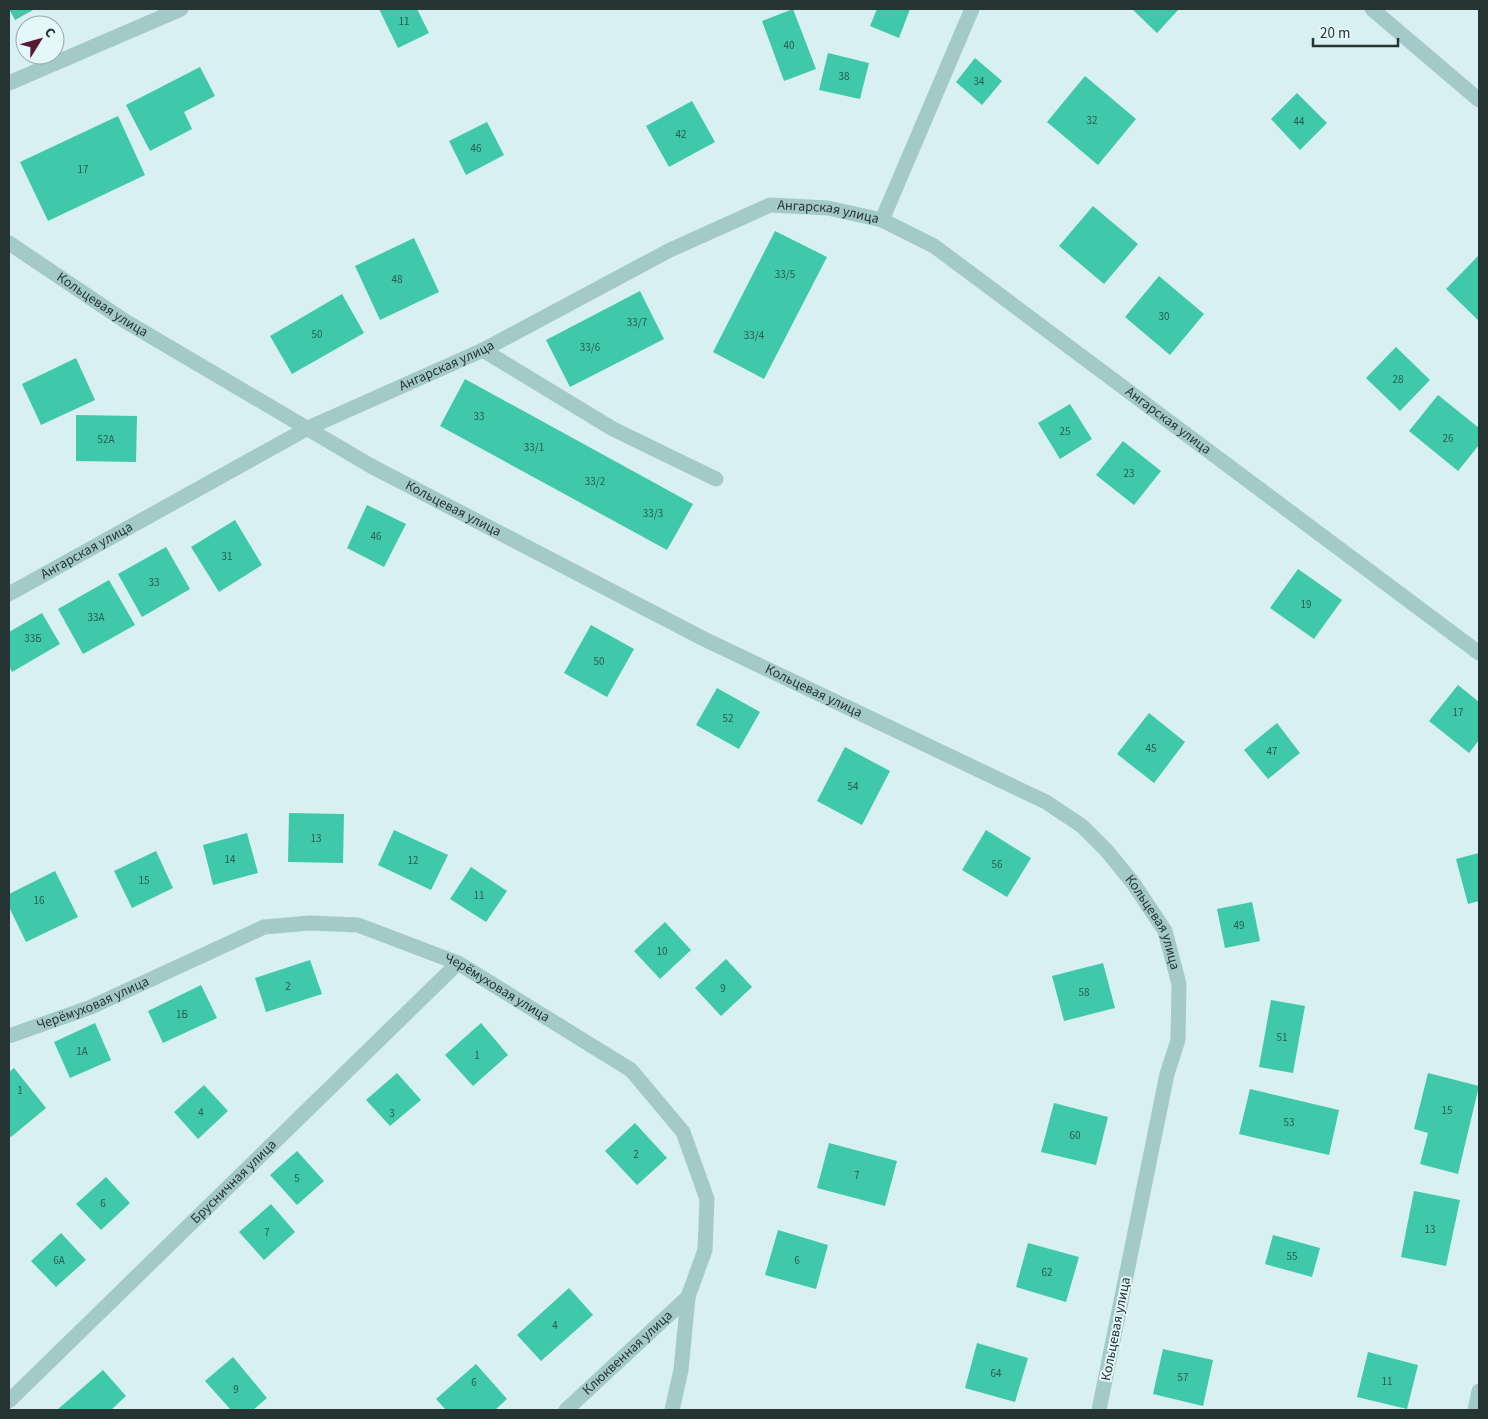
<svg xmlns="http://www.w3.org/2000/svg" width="1488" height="1419" font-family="'Source Sans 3',sans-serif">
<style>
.building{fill:#40c8ab}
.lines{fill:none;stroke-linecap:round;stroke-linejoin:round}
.minor{stroke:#a4c9c9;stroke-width:15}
.labels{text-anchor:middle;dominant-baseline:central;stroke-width:4;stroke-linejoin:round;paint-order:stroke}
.number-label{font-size:11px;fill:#2c5a51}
.street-label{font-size:14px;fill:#263533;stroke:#e4f7f9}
</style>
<rect width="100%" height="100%" fill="#d8f0f1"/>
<g class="building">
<polygon points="9,9 35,9 15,20"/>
<polygon points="379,9 417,9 429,33 398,48"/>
<polygon points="793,9 816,69 784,81 762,21"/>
<polygon points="877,9 910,9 899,38 870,26"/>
<polygon points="1132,9 1179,9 1157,33"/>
<polygon points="828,53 869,63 860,99 819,90"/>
<polygon points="975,58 1002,81 982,105 956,82"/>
<polygon points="200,67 215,96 184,112 192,129 150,151 126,105"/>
<polygon points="1085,76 1136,119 1098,165 1047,122"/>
<polygon points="1297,93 1327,123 1300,150 1271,119"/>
<polygon points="692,101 715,142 669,167 646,126"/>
<polygon points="118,116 145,175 48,221 20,162"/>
<polygon points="487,122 504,155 466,175 449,141"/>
<polygon points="1093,206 1138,244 1104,284 1059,246"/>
<polygon points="775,231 827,257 764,379 713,352"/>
<polygon points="414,238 439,292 380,320 355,266"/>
<polygon points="1479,255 1479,321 1446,289"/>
<polygon points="1159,276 1204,314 1170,355 1125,317"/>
<polygon points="640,291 664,339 570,387 546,340"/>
<polygon points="342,294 364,333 292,374 270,336"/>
<polygon points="1396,347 1430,380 1400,411 1366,378"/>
<polygon points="76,358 95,400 41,425 22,384"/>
<polygon points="465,379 693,504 667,550 440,426"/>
<polygon points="1438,395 1479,428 1479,445 1458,471 1409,431"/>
<polygon points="1070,404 1092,439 1060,459 1038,423"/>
<polygon points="76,415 137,416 136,462 76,461"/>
<polygon points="1123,441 1161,471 1134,505 1096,475"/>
<polygon points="367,505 406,524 384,567 347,548"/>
<polygon points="235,520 262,565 219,592 191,547"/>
<polygon points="166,547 190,589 142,617 118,574"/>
<polygon points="1298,569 1342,600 1314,639 1270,608"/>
<polygon points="109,580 135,625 83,654 58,609"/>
<polygon points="42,613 60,644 12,672 9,666 9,632"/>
<polygon points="591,625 634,649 607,697 564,673"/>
<polygon points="1458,685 1479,702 1479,740 1469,753 1429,721"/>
<polygon points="717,688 760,712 739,749 696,725"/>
<polygon points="1149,713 1185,742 1154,783 1117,754"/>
<polygon points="1277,723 1300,753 1268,779 1244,750"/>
<polygon points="845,747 890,771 862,825 817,801"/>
<polygon points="289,813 344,814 343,863 288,862"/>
<polygon points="394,830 448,855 431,890 378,865"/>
<polygon points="986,830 1031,858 1007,897 962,870"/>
<polygon points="247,833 258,873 213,885 203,845"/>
<polygon points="156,851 173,888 132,908 114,871"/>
<polygon points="1479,853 1479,901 1468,904 1456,859"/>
<polygon points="471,867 507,891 486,922 450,899"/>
<polygon points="55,871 78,917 26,942 9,907 9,894"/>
<polygon points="1252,902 1260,941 1225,948 1217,909"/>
<polygon points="665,922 691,950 660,979 634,951"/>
<polygon points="726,959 752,987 721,1016 695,988"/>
<polygon points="310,960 322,994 266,1012 255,978"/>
<polygon points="1103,963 1115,1008 1064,1021 1052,976"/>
<polygon points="201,985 217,1018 163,1043 148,1011"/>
<polygon points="1271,1000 1305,1006 1293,1073 1259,1067"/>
<polygon points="95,1023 111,1060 70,1078 54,1042"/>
<polygon points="481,1023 508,1055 473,1086 445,1055"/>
<polygon points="14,1068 46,1108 11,1137 9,1135 9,1072"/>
<polygon points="397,1073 421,1100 390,1126 366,1100"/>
<polygon points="1428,1073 1479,1086 1458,1174 1420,1164 1428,1133 1414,1129"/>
<polygon points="204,1085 228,1111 198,1139 174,1112"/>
<polygon points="1250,1089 1339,1110 1329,1155 1239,1134"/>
<polygon points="1054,1103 1108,1117 1096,1165 1041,1152"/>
<polygon points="635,1123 667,1158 637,1185 605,1151"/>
<polygon points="829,1143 897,1161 885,1206 817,1188"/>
<polygon points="297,1151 324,1181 297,1205 270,1175"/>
<polygon points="106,1177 130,1203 101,1230 76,1204"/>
<polygon points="1414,1191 1460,1200 1446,1266 1401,1257"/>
<polygon points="271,1204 295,1232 264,1260 239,1232"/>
<polygon points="778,1230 828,1245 816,1289 765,1275"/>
<polygon points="61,1233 86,1260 56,1287 31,1261"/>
<polygon points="1273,1235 1320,1248 1312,1277 1265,1264"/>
<polygon points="1028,1243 1079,1257 1066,1302 1016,1287"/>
<polygon points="569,1288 593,1315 541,1361 517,1335"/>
<polygon points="977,1343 1028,1358 1015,1402 965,1388"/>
<polygon points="1163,1349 1213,1360 1203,1406 1153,1394"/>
<polygon points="1368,1352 1418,1365 1407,1409 1357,1397"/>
<polygon points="233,1357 267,1398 253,1410 231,1410 205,1381"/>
<polygon points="476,1364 507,1399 495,1410 446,1410 436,1399"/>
<polygon points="103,1370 126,1396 111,1410 57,1410"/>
</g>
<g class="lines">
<g class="minor">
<polyline points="1372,9 1479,100"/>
<polyline points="9,83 181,9"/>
<polyline points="882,220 972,9"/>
<path id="s1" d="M9,243L125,321L371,466L704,639L1046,802L1082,826L1107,851L1133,883L1165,931L1179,984L1178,1040L1167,1074L1099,1410"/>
<polyline points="483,350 613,429 716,479"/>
<path id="s2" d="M9,594L308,428L483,350L670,250L770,205L828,208L882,220L934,246L1479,653"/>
<path id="s3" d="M9,1036L91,1007L264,927L310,923L358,925L458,963L631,1070L683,1132L707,1199L705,1250L688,1297L681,1370L672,1410"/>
<path id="s4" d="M9,1401L458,963"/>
<path id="s5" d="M566,1410L688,1297"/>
<polyline points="1475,1410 1479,1391"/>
</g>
</g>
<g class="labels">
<g class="number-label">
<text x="404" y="21">11</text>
<text x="789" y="45">40</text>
<text x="844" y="76">38</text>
<text x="979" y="81">34</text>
<text x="1092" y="120">32</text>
<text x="1299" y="121">44</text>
<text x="681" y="134">42</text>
<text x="476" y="148">46</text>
<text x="83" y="169">17</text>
<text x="785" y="274">33/5</text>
<text x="397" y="279">48</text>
<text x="1164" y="316">30</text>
<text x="637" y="322">33/7</text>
<text x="317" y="334">50</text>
<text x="754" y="335">33/4</text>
<text x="590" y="347">33/6</text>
<text x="1398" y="379">28</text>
<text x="479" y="416">33</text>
<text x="1065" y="431">25</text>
<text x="1448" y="438">26</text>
<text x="106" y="439">52А</text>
<text x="534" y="447">33/1</text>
<text x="1129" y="473">23</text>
<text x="595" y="481">33/2</text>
<text x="653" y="513">33/3</text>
<text x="376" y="536">46</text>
<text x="227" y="556">31</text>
<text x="154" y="582">33</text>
<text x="1306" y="604">19</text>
<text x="96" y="617">33А</text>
<text x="33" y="638">33Б</text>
<text x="599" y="661">50</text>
<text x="1458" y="712">17</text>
<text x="728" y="718">52</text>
<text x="1151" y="748">45</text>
<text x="1272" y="751">47</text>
<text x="853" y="786">54</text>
<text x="316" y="838">13</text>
<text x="230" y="859">14</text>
<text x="413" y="860">12</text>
<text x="997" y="864">56</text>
<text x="144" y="880">15</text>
<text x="479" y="895">11</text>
<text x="39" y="900">16</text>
<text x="1239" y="925">49</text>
<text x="662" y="951">10</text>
<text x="288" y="986">2</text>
<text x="723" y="988">9</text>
<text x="1084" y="992">58</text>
<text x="182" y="1014">1Б</text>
<text x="1282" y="1037">51</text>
<text x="82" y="1051">1А</text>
<text x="477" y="1055">1</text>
<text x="20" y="1090">1</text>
<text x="1447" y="1110">15</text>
<text x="201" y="1112">4</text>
<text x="392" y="1113">3</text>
<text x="1289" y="1122">53</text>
<text x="1075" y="1135">60</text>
<text x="636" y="1154">2</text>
<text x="857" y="1175">7</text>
<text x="297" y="1178">5</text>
<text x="103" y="1203">6</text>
<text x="1430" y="1229">13</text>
<text x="267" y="1232">7</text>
<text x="1292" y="1256">55</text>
<text x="59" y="1260">6А</text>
<text x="797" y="1260">6</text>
<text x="1047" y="1272">62</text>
<text x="555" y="1325">4</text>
<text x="996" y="1373">64</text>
<text x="1183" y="1377">57</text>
<text x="1387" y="1381">11</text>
<text x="474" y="1382">6</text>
<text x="236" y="1389">9</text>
</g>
<g class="street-label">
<text stroke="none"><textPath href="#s2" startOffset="914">Ангарская улица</textPath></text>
<text stroke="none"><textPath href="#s1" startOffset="112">Кольцевая улица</textPath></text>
<text stroke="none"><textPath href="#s2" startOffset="494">Ангарская улица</textPath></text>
<text stroke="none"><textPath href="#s2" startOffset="1319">Ангарская улица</textPath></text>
<text stroke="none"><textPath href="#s1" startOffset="518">Кольцевая улица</textPath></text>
<text stroke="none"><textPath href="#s2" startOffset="89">Ангарская улица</textPath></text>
<text stroke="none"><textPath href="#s1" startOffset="922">Кольцевая улица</textPath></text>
<text stroke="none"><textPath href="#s1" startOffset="1344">Кольцевая улица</textPath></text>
<text stroke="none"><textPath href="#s3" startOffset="525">Черёмуховая улица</textPath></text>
<text stroke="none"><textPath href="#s3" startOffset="90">Черёмуховая улица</textPath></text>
<text stroke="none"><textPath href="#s4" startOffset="314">Брусничная улица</textPath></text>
<text transform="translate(1116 1329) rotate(-79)">Кольцевая улица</text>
<text stroke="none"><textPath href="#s5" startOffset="84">Клюквенная улица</textPath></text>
</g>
</g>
<rect width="1488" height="1419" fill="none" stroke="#263533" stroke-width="20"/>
<g transform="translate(40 40) rotate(53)"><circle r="24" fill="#e4f7f9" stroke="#98a9aa"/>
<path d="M0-4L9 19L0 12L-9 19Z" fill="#571b32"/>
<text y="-8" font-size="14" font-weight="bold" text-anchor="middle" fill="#263533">С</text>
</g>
<path d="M1313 38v8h85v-8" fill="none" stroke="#263533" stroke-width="2.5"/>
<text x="1320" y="38" font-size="15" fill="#263533" stroke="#e4f7f9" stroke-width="4" paint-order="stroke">20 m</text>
</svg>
